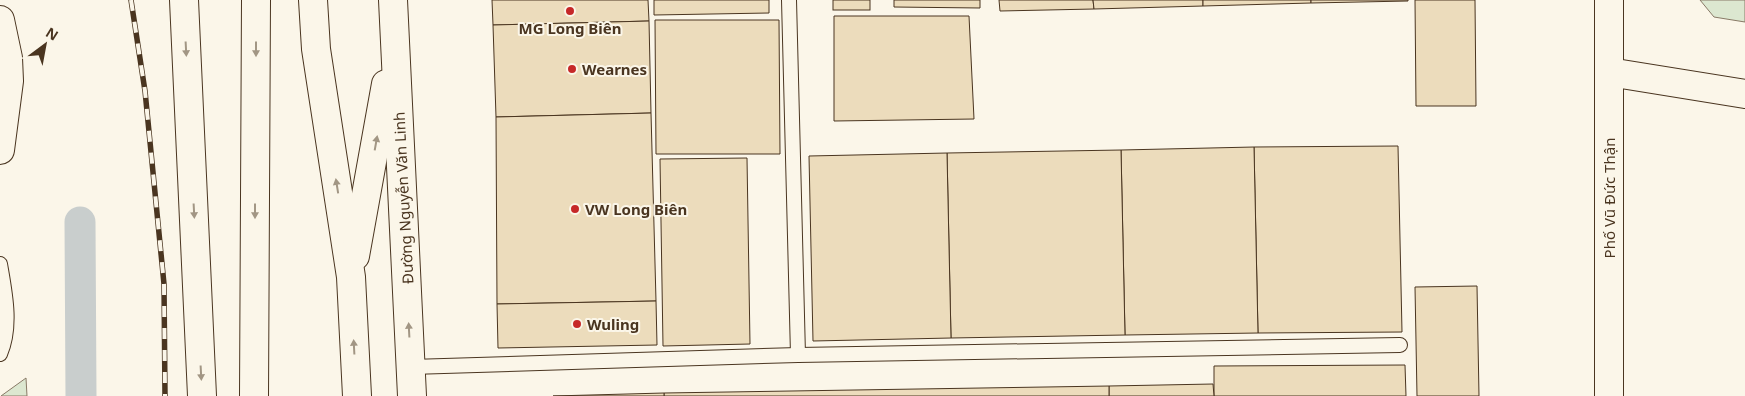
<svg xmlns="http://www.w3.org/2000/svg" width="1745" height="396" font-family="'Noto Sans',sans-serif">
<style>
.green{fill:#dce7d0;stroke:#887966}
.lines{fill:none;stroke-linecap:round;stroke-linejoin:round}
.canal{stroke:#c9cecd;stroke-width:31}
.building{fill:#ecdcbc;stroke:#4a3520}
.lane-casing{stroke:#4a3520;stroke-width:16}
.secondary-casing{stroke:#4a3520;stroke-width:30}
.highway-casing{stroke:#4a3520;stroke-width:30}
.lane{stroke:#fbf6e9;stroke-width:14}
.secondary{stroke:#fbf6e9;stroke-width:28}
.highway{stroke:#fbf6e9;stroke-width:28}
.rail-casing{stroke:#4a3520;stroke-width:5.5}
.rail{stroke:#fbf6e9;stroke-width:4;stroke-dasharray:11;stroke-linecap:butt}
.oneway{fill:#a29684}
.poi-dot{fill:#c62828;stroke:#fbf6e9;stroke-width:2}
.labels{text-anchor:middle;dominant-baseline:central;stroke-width:4;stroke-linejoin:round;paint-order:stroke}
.poi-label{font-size:15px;font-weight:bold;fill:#4a3520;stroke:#fbf6e9;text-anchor:start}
.street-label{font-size:15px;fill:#4a3520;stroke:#fbf6e9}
</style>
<rect width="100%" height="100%" fill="#fbf6e9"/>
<g class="green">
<polygon points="1700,0 1745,0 1745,22 1714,17"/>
<polygon points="26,378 27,396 1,396"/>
</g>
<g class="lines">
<polyline class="canal" points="80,222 81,396"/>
</g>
<g class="building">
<polygon points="492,0 648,0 649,21 493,25"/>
<polygon points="654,0 769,0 769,13 654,15"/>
<rect x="833" y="0" width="37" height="10"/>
<polygon points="894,0 980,0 980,8 894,7"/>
<polygon points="999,0 1093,0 1094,9 1000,11"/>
<polygon points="1093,0 1203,0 1203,6 1094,9"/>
<polygon points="1203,0 1311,0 1311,3 1203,6"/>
<polygon points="1311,0 1408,0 1408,1 1311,3"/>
<polygon points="1415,0 1475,0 1476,106 1416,106"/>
<polygon points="834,16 969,16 974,119 834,121"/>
<polygon points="655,20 779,20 780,154 656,154"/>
<polygon points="649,21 651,113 496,117 493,25"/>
<polygon points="651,113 656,301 497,304 496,117"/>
<polygon points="1398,146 1402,332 1258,333 1254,147"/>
<polygon points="1254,147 1258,333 1125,335 1121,150"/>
<polygon points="1121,150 1125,335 951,338 947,153"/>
<polygon points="947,153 951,338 813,341 809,156"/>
<polygon points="747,158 750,344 663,346 660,159"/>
<polygon points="1477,286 1479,396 1417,396 1415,287"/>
<polygon points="656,301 657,345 498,348 497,304"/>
<polygon points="1405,365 1406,396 1214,396 1214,366"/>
<polygon points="1213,384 1214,396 1109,396 1109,386"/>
<polygon points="1109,386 1109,396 664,396 664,393"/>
<polygon points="664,393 664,396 553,396"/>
</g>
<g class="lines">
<g class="lane-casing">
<g id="lane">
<polyline points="789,0 798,355"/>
<path d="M0,264C5,293 12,326 0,354"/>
<polyline points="411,367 798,355 1400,345"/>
</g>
</g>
<g class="secondary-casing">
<g id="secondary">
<polyline points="1609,0 1609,396"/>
<polyline points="0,20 8,58 9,81 0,150"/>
<polyline points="1609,72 1745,94"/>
</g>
</g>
<g class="highway-casing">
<g id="highway">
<polyline points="184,0 202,396"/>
<polyline points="313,0 316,49 351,277 357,396"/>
<polyline points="393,0 412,396"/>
<polyline points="355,256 386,84"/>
<polyline points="254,396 256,0"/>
</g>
</g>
<use href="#lane" class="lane"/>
<use href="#secondary" class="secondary"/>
<use href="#highway" class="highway"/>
<g class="rail-casing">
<polyline id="rail" points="131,0 145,91 164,284 165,396"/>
</g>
<use href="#rail" class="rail"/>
</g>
<defs><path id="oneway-solid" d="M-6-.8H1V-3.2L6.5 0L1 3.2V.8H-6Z" transform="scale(1.25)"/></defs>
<g class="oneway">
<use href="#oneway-solid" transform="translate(186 49) rotate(87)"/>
<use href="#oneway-solid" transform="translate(256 49) rotate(90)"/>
<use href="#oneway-solid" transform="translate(376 143) rotate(-80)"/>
<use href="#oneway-solid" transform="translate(337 186) rotate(-99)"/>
<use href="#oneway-solid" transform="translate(194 211) rotate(87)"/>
<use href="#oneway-solid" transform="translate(255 211) rotate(90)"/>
<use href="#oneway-solid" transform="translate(409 330) rotate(-93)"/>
<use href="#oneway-solid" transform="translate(354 347) rotate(-93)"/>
<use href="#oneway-solid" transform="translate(201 373) rotate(87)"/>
</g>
<g class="poi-dot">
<circle cx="570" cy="11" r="5"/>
<circle cx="572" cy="69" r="5"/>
<circle cx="575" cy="209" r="5"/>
<circle cx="577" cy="324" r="5"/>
</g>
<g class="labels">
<g class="poi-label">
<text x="570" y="28" text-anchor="middle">MG Long Biên</text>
<text x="582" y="69">Wearnes</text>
<text x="585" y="209">VW Long Biên</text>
<text x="587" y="324">Wuling</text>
</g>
<g class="street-label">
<text transform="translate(403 198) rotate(-93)">Đường Nguyễn Văn Linh</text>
<text transform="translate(1609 198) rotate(-90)">Phố Vũ Đức Thận</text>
</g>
</g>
<g transform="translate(45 45) rotate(32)" stroke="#fbf6e9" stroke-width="4" paint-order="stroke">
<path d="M0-4L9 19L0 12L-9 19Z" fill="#4a3520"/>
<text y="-8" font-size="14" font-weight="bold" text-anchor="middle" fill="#4a3520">N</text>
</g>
</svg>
